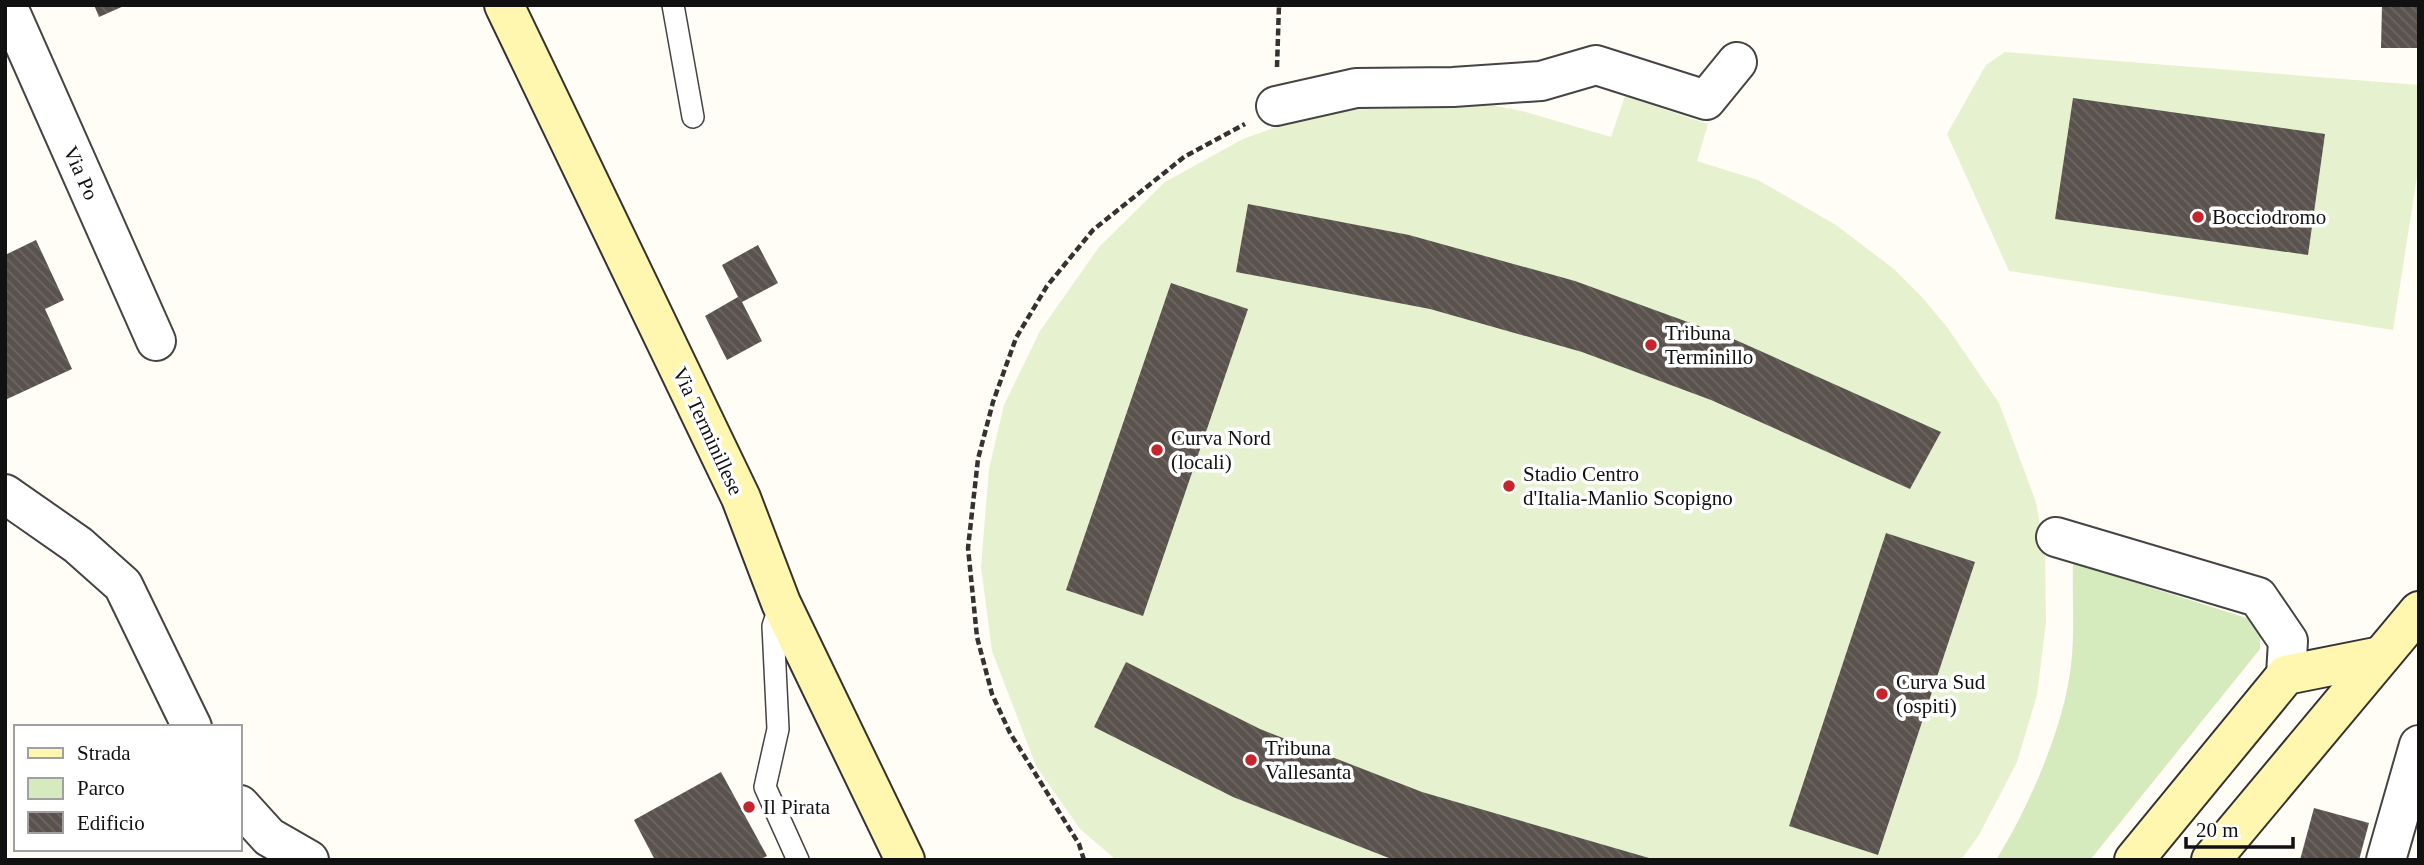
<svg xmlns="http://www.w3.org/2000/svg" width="2424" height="865" font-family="Georgia,serif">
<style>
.park{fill:#d5ebbd}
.pitch{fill:#e6f2cf}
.building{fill:url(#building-back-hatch)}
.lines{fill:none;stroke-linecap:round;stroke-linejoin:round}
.lane-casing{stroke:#444;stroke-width:24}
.street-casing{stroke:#444;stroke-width:42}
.secondary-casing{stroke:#333;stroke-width:42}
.path{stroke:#333;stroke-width:4.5;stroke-dasharray:7 3.5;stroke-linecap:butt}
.lane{stroke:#fff;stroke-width:21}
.street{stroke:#fff;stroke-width:38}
.secondary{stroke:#fff6b0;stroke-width:38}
.poi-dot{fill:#c4262e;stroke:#fff;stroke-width:2.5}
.labels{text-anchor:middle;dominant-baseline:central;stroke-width:7;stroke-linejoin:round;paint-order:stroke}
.street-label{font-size:21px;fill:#111;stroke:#fff}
.poi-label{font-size:21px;fill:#111;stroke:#fff;text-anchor:start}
</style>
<defs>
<pattern id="building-back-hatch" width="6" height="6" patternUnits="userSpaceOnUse" patternTransform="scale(1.75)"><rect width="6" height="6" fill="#5a524d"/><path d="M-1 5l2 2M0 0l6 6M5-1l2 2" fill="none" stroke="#6d6662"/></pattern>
</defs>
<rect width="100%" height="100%" fill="#fffdf5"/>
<path class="park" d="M2073,563L2253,620L2260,635V649L2090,860H1996C2028,809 2065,725 2071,665C2075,632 2072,596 2073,563Z"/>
<g class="pitch">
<polygon points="2005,52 2419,85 2419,164 2393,330 2009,271 1947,134 1986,65"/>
<polygon points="1625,96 1708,124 1697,161 1758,180 1836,225 1894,269 1922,297 1947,327 1999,403 2036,502 2045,556 2046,622 2037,695 2017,762 1979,835 1961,860 1113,860 1114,858 1080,829 1036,766 992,651 981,567 989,469 1004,405 1040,331 1099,247 1165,182 1243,139 1342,103 1486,104 1522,111 1611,137"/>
</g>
<g class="building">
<polygon points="94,5 126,5 99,17"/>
<polygon points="2382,5 2419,6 2419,48 2381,48"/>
<polygon points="2073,98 2325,134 2308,255 2055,219"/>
<polygon points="1248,204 1409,235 1575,281 1729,337 1941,432 1910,489 1711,400 1582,352 1430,309 1236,272"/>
<polygon points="36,240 64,300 45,309 72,369 5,400 5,255"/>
<polygon points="758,245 778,283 742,302 762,341 727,360 705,316 738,297 722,265"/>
<polygon points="1171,283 1248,309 1143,616 1066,590"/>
<polygon points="1886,533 1975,562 1878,855 1789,826"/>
<polygon points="1126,662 1260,729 1422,792 1656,860 1394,860 1233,797 1094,727"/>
<polygon points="721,772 767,856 759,860 655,860 634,820"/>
<polygon points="2314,808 2369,823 2359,860 2300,860"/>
</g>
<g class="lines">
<g class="lane-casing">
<g id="lane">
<polyline points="673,5 693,117"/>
<polyline points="780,605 773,626 778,729 765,787 798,860"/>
</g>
</g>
<g class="street-casing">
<g id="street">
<polyline points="7,5 156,341"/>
<polyline points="1276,106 1356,88 1453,87 1541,81 1596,65 1706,100 1737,62"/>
<polyline points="5,494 78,545 123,585 192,727"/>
<polyline points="2056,537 2258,597 2288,641 2286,675"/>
<polyline points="240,805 269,837 309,860"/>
<polyline points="2386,860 2419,745"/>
</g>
</g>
<g class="secondary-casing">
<g id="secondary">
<polyline points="504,5 741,498 781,603 905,860"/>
<polyline points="2134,860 2286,675 2381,656"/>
<polyline points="2211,860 2419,611"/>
</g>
</g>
<g class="path">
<polyline points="1277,67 1279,5"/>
<polyline points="1084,860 1079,844 1010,733 992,694 977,637 968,548 978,459 993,402 1016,338 1047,286 1093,230 1184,157 1245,124"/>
</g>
<use href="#lane" class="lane"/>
<use href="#street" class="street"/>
<use href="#secondary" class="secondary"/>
</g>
<g class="poi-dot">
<circle cx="2198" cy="217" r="7"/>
<circle cx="1651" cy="345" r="7"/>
<circle cx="1157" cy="450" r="7"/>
<circle cx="1509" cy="486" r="7"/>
<circle cx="1882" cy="694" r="7"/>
<circle cx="1251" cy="760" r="7"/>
<circle cx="749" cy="807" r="7"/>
</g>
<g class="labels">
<g class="street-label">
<text transform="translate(81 173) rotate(66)">Via Po</text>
<text transform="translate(708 431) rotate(65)">Via Terminillese</text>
</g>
<g class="poi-label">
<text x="2212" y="217">Bocciodromo</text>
<text x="1665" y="333">Tribuna<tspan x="1665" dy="24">Terminillo</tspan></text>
<text x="1171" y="438">Curva Nord<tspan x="1171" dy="24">(locali)</tspan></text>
<text x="1523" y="474">Stadio Centro<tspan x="1523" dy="24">d'Italia-Manlio Scopigno</tspan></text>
<text x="1896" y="682">Curva Sud<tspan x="1896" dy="24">(ospiti)</tspan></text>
<text x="1265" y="748">Tribuna<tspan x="1265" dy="24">Vallesanta</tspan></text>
<text x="763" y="807">Il Pirata</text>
</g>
</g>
<rect width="2424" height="865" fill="none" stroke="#111111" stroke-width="14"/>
<rect x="14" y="725" width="228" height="126" fill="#ffffff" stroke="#a0a0a0" stroke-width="2"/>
<rect x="28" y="748" width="35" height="10" fill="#fff6b0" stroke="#a0a0a0" stroke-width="2"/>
<text x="77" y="760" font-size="21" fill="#111111">Strada</text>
<rect x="28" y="778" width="35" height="21" fill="#d5ebbd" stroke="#a0a0a0" stroke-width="2"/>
<text x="77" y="795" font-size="21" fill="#111111">Parco</text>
<rect x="28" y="812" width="35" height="21" fill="url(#building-back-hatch)" stroke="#a0a0a0" stroke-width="2"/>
<text x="77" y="830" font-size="21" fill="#111111">Edificio</text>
<path d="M2186 837v10h107v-10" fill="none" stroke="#111111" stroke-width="3.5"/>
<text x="2196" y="837" font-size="21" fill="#111111" stroke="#ffffff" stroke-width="5" paint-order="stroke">20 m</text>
</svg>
